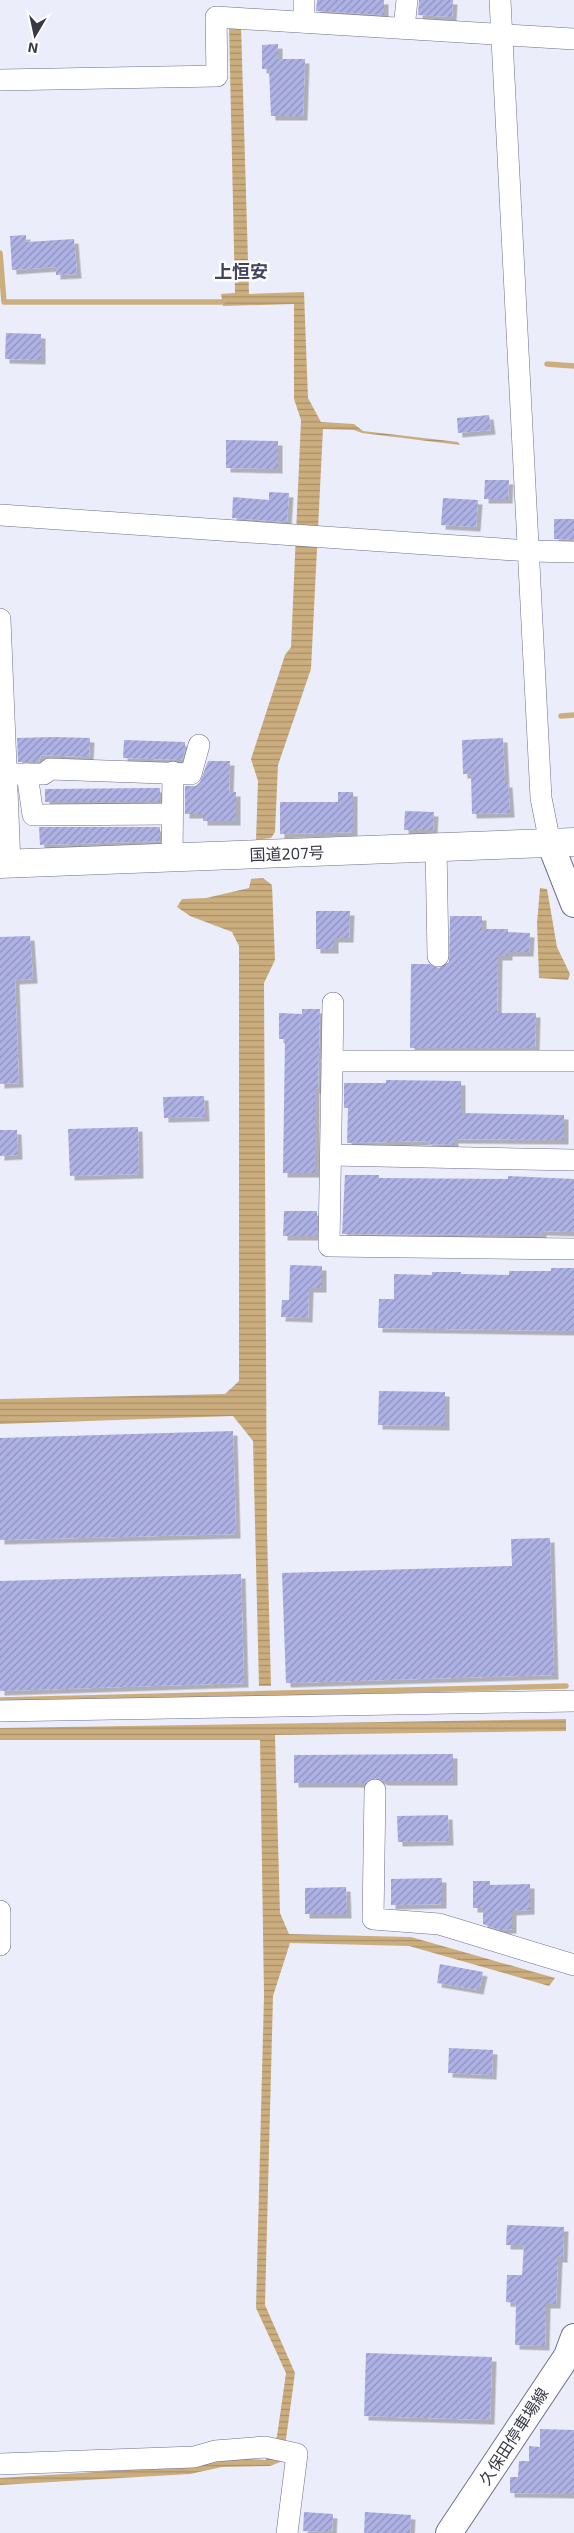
<svg xmlns="http://www.w3.org/2000/svg" width="574" height="2533" font-family="'Exo 2','Noto Sans JP',sans-serif">
<style>
.water{fill:url(#water-rules)}
.lines{fill:none;stroke-linecap:round;stroke-linejoin:round}
.stream{stroke:#ccae7e;stroke-width:5.5}
.building{fill:url(#building-hatch);filter:url(#shadow)}
.minor-casing{stroke:#6c6e8d;stroke-width:22}
.major-casing{stroke:#6c6e8d;stroke-width:28}
.highway-casing{stroke:#6c6e8d;stroke-width:29}
.minor{stroke:#fff;stroke-width:21}
.major{stroke:#fff;stroke-width:26}
.highway{stroke:#fff;stroke-width:28}
.labels{text-anchor:middle;dominant-baseline:central;stroke-width:5;stroke-linejoin:round;paint-order:stroke}
.street-label{font-size:16px;fill:#383947;stroke:#fff}
.neighbourhood-label{font-size:18px;font-weight:bold;fill:#42435f;stroke:#fff}
</style>
<defs>
<pattern id="water-rules" width="6" height="5" patternUnits="userSpaceOnUse" patternTransform="scale(1.25)"><rect width="6" height="5" fill="#ccae7e"/><path d="M0 2.5h6" fill="none" stroke="#a78f69"/></pattern>
<pattern id="building-hatch" width="6" height="6" patternUnits="userSpaceOnUse" patternTransform="scale(1.25)"><rect width="6" height="6" fill="#aeb1e4"/><path d="M-1 1l2-2M0 6l6-6M5 7l2-2" fill="none" stroke="#8f91bb"/></pattern>
<filter id="shadow"><feDropShadow dx="4.5" dy="4.5" stdDeviation="0" flood-color="#0004"/></filter>
</defs>
<rect width="100%" height="100%" fill="#ecedfb"/>
<g class="water">
<polygon points="229,25 241,25 249,294 304,292 308,398 321,422 354,424 363,431 458,442 460,445 362,433 354,430 323,429 311,669 278,765 275,832 271,838 256,840 258,781 251,759 285,655 291,647 301,420 294,399 294,304 223,306 221,294 235,293"/>
<polygon points="263,878 272,885 275,960 264,983 267,1532 271,1686 259,1686 253,1441 233,1416 0,1424 0,1399 225,1394 239,1381 239,946 232,932 190,916 177,907 182,899 206,898 249,888 251,879"/>
<polygon points="540,888 547,889 557,947 570,974 568,980 539,978 537,923"/>
<polygon points="566,1719 566,1731 275,1735 280,1913 289,1934 411,1937 555,1978 549,1986 409,1946 290,1943 273,1996 265,2305 295,2373 283,2461 270,2466 222,2467 190,2474 0,2485 0,2478 191,2466 222,2458 266,2460 277,2436 286,2373 256,2308 264,1995 260,1740 0,1740 0,1728"/>
</g>
<g class="lines">
<g class="stream">
<polyline points="0,253 4,302 222,302"/>
<polyline points="547,364 574,366"/>
<polyline points="561,716 574,715"/>
<polyline points="0,1700 566,1686"/>
</g>
</g>
<g class="building">
<polygon points="317,0 384,0 384,15 316,11"/>
<polygon points="419,0 453,0 452,17 418,15"/>
<polygon points="278,44 278,59 305,59 303,116 271,116 269,69 262,69 262,45"/>
<polygon points="26,235 26,242 74,239 77,274 56,275 56,267 12,270 10,236"/>
<polygon points="6,333 41,334 41,360 5,359"/>
<polygon points="489,415 491,430 458,433 457,418"/>
<polygon points="226,440 278,441 278,469 226,468"/>
<polygon points="485,480 509,480 508,499 484,499"/>
<polygon points="269,492 289,493 287,522 232,518 233,497 269,500"/>
<polygon points="443,498 478,500 476,527 441,525"/>
<polygon points="554,519 574,519 574,540 554,539"/>
<polygon points="53,737 90,738 89,757 41,755 39,762 18,762 17,738"/>
<polygon points="503,738 505,783 508,783 510,813 472,814 471,774 463,774 462,740"/>
<polygon points="124,740 185,742 185,749 182,760 123,758"/>
<polygon points="208,761 230,761 229,792 236,792 236,821 203,821 203,814 185,814 185,786 196,786 200,782"/>
<polygon points="152,788 160,788 160,802 45,802 45,789"/>
<polygon points="338,792 353,792 353,832 280,834 280,802 338,802"/>
<polygon points="405,811 434,812 433,830 404,830"/>
<polygon points="39,827 160,827 160,841 40,845"/>
<polygon points="316,911 350,911 349,938 334,938 334,949 316,949"/>
<polygon points="450,916 482,916 482,929 508,929 508,932 530,933 529,952 508,952 508,956 498,956 497,1013 536,1013 535,1048 410,1048 411,964 429,964 439,968 449,962"/>
<polygon points="30,936 33,979 15,980 19,1083 0,1084 0,937"/>
<polygon points="302,1009 320,1009 318,1089 315,1089 315,1173 283,1173 285,1039 279,1039 279,1013 302,1014"/>
<polygon points="386,1080 461,1081 461,1113 564,1115 564,1140 454,1139 454,1145 428,1144 428,1141 347,1143 348,1108 344,1108 344,1083 386,1083"/>
<polygon points="204,1096 205,1117 164,1118 163,1097"/>
<polygon points="138,1127 139,1174 70,1176 68,1129"/>
<polygon points="0,1130 17,1130 18,1155 0,1156"/>
<polygon points="345,1175 379,1175 379,1178 508,1179 508,1176 574,1179 574,1232 542,1231 542,1235 342,1234"/>
<polygon points="284,1211 317,1211 317,1236 283,1236"/>
<polygon points="290,1265 322,1266 322,1288 309,1288 308,1318 281,1317 282,1300 289,1300"/>
<polygon points="551,1268 574,1268 574,1331 378,1328 379,1299 394,1299 394,1274 432,1275 432,1272 461,1272 461,1274 509,1275 509,1271 551,1271"/>
<polygon points="379,1391 445,1392 445,1426 378,1425"/>
<polygon points="233,1431 236,1534 0,1540 0,1438"/>
<polygon points="550,1538 554,1675 286,1683 282,1573 512,1566 511,1539"/>
<polygon points="241,1574 244,1683 0,1691 0,1581"/>
<polygon points="453,1754 453,1781 384,1781 375,1778 365,1783 294,1783 294,1755"/>
<polygon points="448,1815 449,1841 398,1842 397,1816"/>
<polygon points="442,1878 442,1904 391,1905 391,1879"/>
<polygon points="473,1881 490,1881 490,1885 530,1884 530,1910 512,1911 512,1929 500,1930 483,1924 483,1908 473,1908"/>
<polygon points="346,1887 347,1914 305,1914 305,1888"/>
<polygon points="440,1964 483,1972 479,1990 437,1983"/>
<polygon points="449,2048 493,2050 492,2075 448,2073"/>
<polygon points="507,2225 564,2227 563,2258 558,2258 556,2304 546,2304 545,2346 515,2345 516,2303 506,2302 507,2275 522,2275 524,2245 506,2245"/>
<polygon points="366,2353 492,2357 490,2420 364,2416"/>
<polygon points="540,2429 574,2430 574,2494 510,2493 510,2477 518,2477 519,2461 529,2461 529,2446 540,2447"/>
<polygon points="304,2512 333,2514 332,2532 303,2531"/>
<polygon points="365,2512 411,2515 410,2533 364,2533"/>
</g>
<g class="lines">
<g class="minor-casing">
<g id="minor">
<polyline points="500,0 541,798 550,843"/>
<polyline points="304,22 304,0"/>
<polyline points="404,28 407,0"/>
<polyline points="0,80 217,76 216,17 574,39"/>
<polyline points="0,515 530,551 574,552"/>
<polyline points="0,619 10,864"/>
<polyline points="6,774 44,774 50,769 191,774 199,745"/>
<polyline points="27,774 33,815 172,814"/>
<polyline points="436,847 438,956"/>
<polyline points="172,857 173,772"/>
<polyline points="333,1003 329,1246 574,1249"/>
<polyline points="332,1061 574,1061"/>
<polyline points="331,1155 574,1160"/>
<polyline points="0,1711 574,1701"/>
<polyline points="375,1790 373,1919 439,1924 574,1965"/>
<polyline points="0,1911 0,1945"/>
<polyline points="0,2464 194,2457 215,2451 265,2447 297,2454 287,2533"/>
</g>
</g>
<g class="major-casing">
<g id="major">
<polyline points="550,843 574,904"/>
<polyline points="449,2533 567,2356 574,2337"/>
</g>
</g>
<g class="highway-casing">
<polyline id="highway" points="0,864 574,842"/>
</g>
<use href="#minor" class="minor"/>
<use href="#major" class="major"/>
<use href="#highway" class="highway"/>
</g>
<g class="labels">
<g class="street-label">
<text transform="translate(287 853) rotate(-2)">国道207号</text>
<text transform="translate(513 2436) rotate(-57)">久保田停車場線</text>
</g>
<g class="neighbourhood-label">
<text x="241" y="271">上恒安</text>
</g>
</g>
<g transform="translate(35 35) rotate(189)" stroke="#ffffff" stroke-width="4" paint-order="stroke">
<path d="M0-4L9 19L0 12L-9 19Z" fill="#383947"/>
<text y="-8" font-size="14" font-weight="bold" text-anchor="middle" fill="#383947">N</text>
</g>
</svg>
